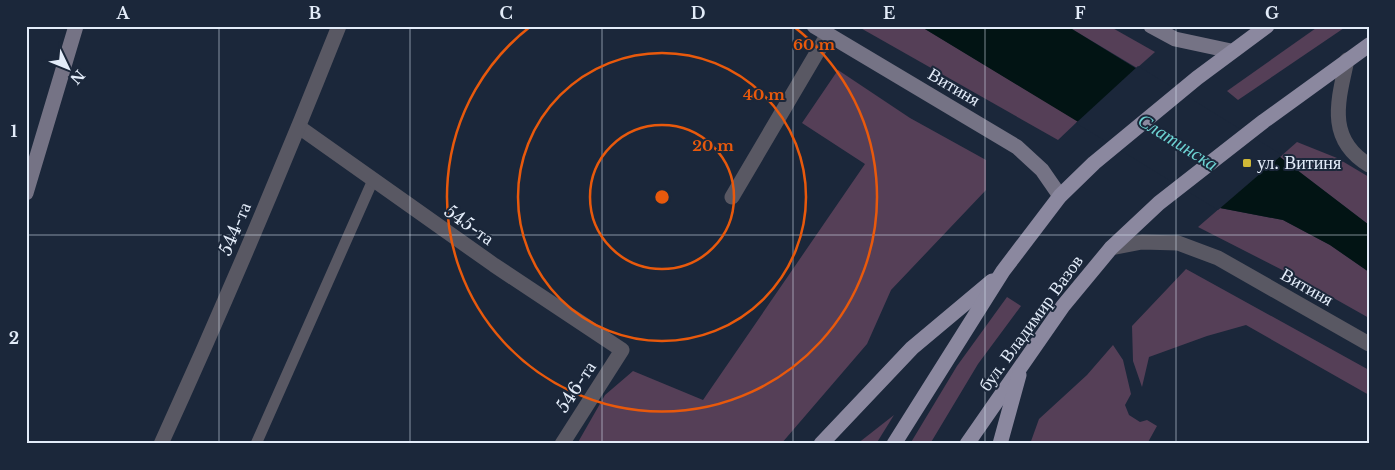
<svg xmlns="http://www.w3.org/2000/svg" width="1395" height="470" font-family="'Libre Baskerville',serif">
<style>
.green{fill:#553f57}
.water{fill:#021414}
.pier{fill:#1b273a}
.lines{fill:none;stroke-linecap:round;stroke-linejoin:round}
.lane{stroke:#595863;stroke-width:11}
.street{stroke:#595863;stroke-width:15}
.secondary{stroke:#757385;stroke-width:15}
.primary{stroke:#8b889f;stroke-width:15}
.grid{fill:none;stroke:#e3ecf9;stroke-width:1;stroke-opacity:0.55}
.ring{fill:none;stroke:#e8590c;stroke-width:2.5}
.poi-dot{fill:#cfb837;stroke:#1b273a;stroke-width:2}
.labels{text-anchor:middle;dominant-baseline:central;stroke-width:4;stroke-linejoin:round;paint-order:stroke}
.street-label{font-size:18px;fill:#e3ecf9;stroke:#1b273a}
.poi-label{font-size:18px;fill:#e3ecf9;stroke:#1b273a;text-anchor:start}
.water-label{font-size:19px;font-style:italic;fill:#6dd4d4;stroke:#1b273a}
.centre{fill:#e8590c;stroke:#1b273a;stroke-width:2.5}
.ring-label{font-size:15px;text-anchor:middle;font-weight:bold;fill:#e8590c;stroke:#1b273a;stroke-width:4;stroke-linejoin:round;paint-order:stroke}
.neatline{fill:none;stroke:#e3ecf9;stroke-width:2}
.grid-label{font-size:16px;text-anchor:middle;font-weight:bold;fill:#e3ecf9}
</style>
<rect width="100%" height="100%" fill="#1b273a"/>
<g class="green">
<polygon points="857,26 920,26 1078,121 1058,140"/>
<polygon points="1067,26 1109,26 1155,52 1137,68"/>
<polygon points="1319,26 1347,26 1238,100 1227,91"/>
<polygon points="838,70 910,118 986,160 986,190 891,290 867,344 781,444 577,444 605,395 633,371 703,400 865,164 802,123"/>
<polygon points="1297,142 1337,158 1369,177 1369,225 1280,157"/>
<polygon points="1220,208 1283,220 1330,245 1369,272 1369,318 1298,278 1198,227"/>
<polygon points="1186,269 1369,370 1369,395 1246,325 1207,336 1149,357 1142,387 1133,361 1132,326"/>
<polygon points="1007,297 1021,306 978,364 930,444 910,444 957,366"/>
<polygon points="1113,345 1123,360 1131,394 1125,405 1129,415 1140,422 1147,420 1157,426 1147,444 1030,444 1039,419 1087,375"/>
<polygon points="894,415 876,444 857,444"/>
</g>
<polygon class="water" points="920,26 1067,26 1280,157 1369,225 1369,272 1330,245 1283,220 1220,208"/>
<polygon class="pier" points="1138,66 1282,155 1218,210 1076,123"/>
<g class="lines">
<polyline class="lane" points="256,444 373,180"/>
<g class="street">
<path d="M1347,60C1338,101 1326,139 1369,165"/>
<polyline points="299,127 494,265 622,350 562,444"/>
<polyline points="732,197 828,34"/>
<polyline points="1111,248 1142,242 1178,243 1218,258 1369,344"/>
<path d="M161,444C224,306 283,167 339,26"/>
</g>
<g class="secondary">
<polyline points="814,26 1017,147 1042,170 1060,196"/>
<polyline points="1151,26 1175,39 1231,51"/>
<polyline points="26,193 76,26"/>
</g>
<g class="primary">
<polyline points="821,444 912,348 992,281"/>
<polyline points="894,444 1003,271 1060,196 1094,163 1197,78 1267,26"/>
<polyline points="967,444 1063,306 1111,248 1159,203 1264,121 1369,45"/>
<polyline points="1000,444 1019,375"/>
</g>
</g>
<path class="grid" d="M219,26V444M410,26V444M602,26V444M793,26V444M985,26V444M1176,26V444M26,235H1369"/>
<g class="ring">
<circle cx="662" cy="197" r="72"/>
<circle cx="662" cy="197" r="144"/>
<path d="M793 26A215 215 0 1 1 531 26"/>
</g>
<rect class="poi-dot" x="1242" y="158" width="10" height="10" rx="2.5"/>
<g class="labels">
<g class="street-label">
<text transform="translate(954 87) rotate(31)">Витиня</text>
<text transform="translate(469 225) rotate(35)">545-та</text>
<text transform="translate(235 229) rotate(-67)">544-та</text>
<text transform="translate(1307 287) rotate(30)">Витиня</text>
<text transform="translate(1031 323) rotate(-54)">бул. Владимир Вазов</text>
<text transform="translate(576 387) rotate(-57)">546-та</text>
</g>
<g class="poi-label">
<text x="1257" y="163">ул. Витиня</text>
</g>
<g class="water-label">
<text transform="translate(1178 142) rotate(32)">Слатинска</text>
</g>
</g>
<circle cx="662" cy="197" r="8" class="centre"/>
<g class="ring-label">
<text x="814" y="50">60 m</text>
<text x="764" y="100">40 m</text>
<text x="713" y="151">20 m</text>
</g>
<rect width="1395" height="470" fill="none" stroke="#1b273a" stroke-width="55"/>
<g transform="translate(68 68) rotate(133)" stroke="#1b273a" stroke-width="4" paint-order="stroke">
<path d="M0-4L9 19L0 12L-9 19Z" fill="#e3ecf9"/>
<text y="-8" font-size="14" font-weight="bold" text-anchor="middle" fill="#e3ecf9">N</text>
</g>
<rect x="28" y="28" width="1340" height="414" class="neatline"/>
<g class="grid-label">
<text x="123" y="19">A</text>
<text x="315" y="19">B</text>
<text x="506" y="19">C</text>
<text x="698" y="19">D</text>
<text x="889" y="19">E</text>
<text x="1080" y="19">F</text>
<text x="1272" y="19">G</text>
<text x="14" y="137">1</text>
<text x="14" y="344">2</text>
</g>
</svg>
